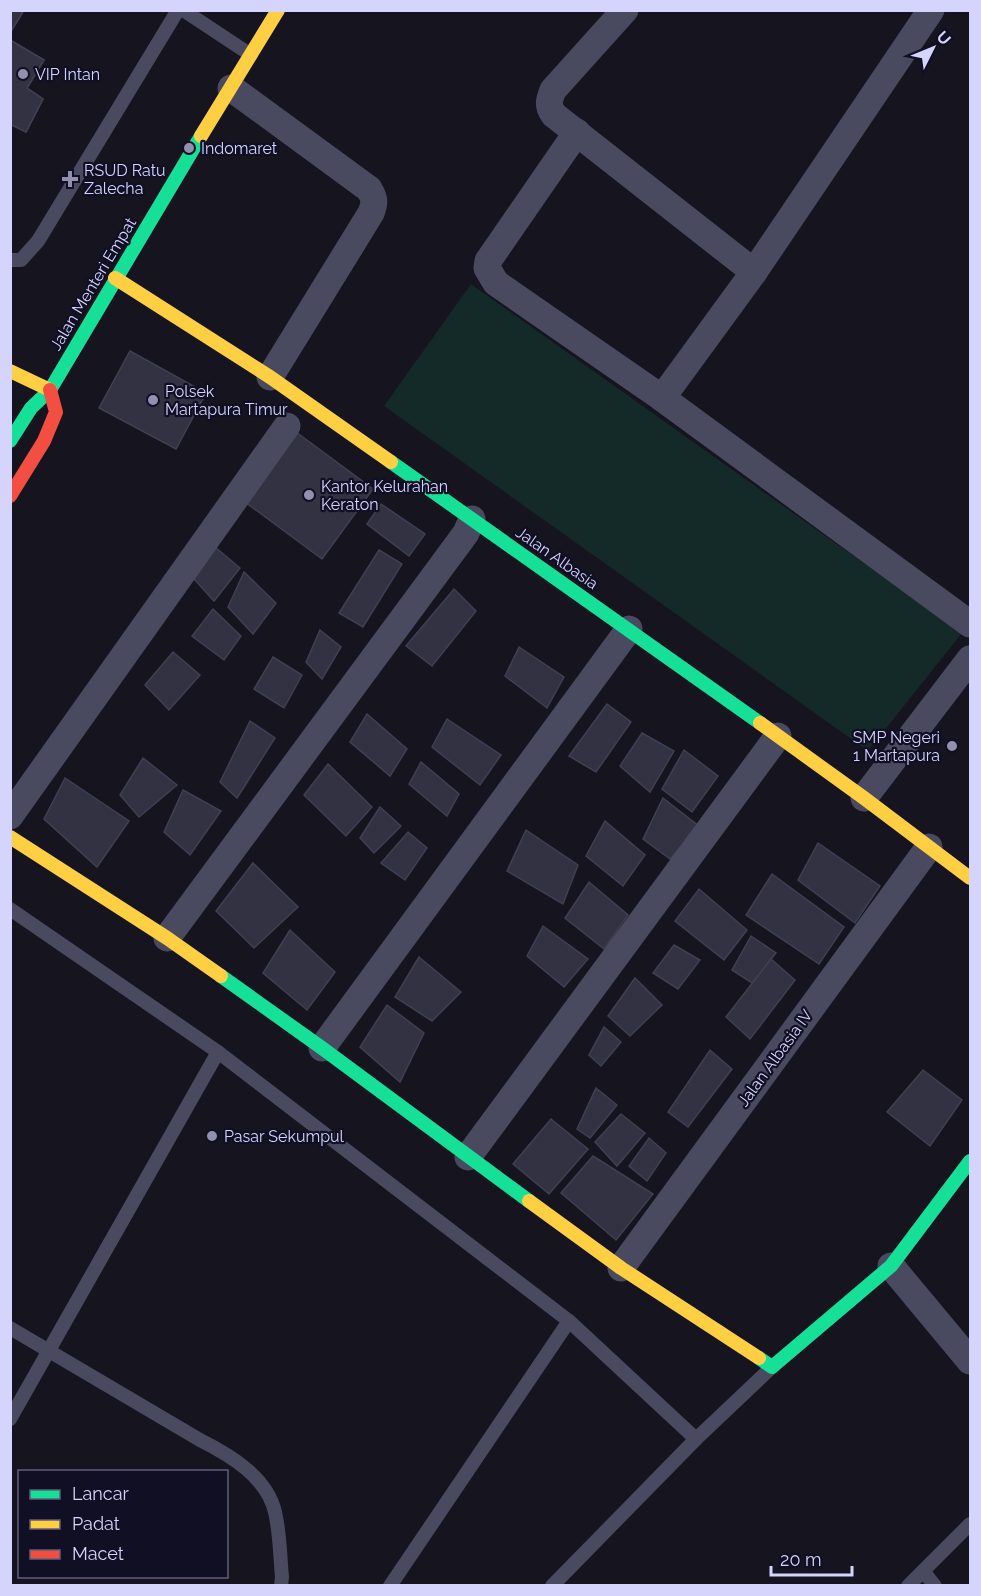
<svg xmlns="http://www.w3.org/2000/svg" width="981" height="1596" font-family="Raleway,sans-serif">
<style>
.green{fill:#132a29}
.building{fill:#333242;stroke:#403f53;stroke-width:1.5}
.lines{fill:none;stroke-linecap:round;stroke-linejoin:round}
.lane{stroke:#494a60;stroke-width:14}
.street{stroke:#494a60;stroke-width:27}
.fast{stroke:#16e098;stroke-width:14}
.slow{stroke:#ffcf43;stroke-width:14}
.jam{stroke:#f24e42;stroke-width:14}
.poi-dot{fill:#9191af;stroke:#110f24;stroke-width:2}
.labels{text-anchor:middle;dominant-baseline:central;stroke-width:4.5;stroke-linejoin:round;paint-order:stroke}
.poi-label{font-size:16px;fill:#d4d4fd;stroke:#110f24;text-anchor:start}
.street-label{font-size:16px;fill:#d4d4fd;stroke:#110f24}
</style>
<rect width="100%" height="100%" fill="#15141f"/>
<polygon class="green" points="471,284 962,633 868,751 384,406"/>
<g class="building">
<polygon points="10,10 24,10 10,33"/>
<polygon points="10,10 24,10 10,33"/>
<polygon points="10,40 44,60 27,88 43,99 26,132 10,124"/>
<polygon points="10,40 44,60 27,88 43,99 26,132 10,124"/>
<polygon points="130,351 206,393 176,449 99,408"/>
<polygon points="296,432 373,489 322,559 245,502"/>
<polygon points="381,504 425,534 409,556 367,524"/>
<polygon points="215,547 240,568 214,601 194,579"/>
<polygon points="379,550 402,564 363,627 339,613"/>
<polygon points="244,572 276,603 253,634 228,607"/>
<polygon points="454,589 476,611 432,666 406,646"/>
<polygon points="213,609 241,636 224,660 192,636"/>
<polygon points="320,630 341,647 322,679 306,662"/>
<polygon points="519,647 564,677 547,708 505,676"/>
<polygon points="173,652 200,675 169,710 145,685"/>
<polygon points="273,657 302,675 284,708 254,689"/>
<polygon points="607,704 631,722 596,772 569,756"/>
<polygon points="367,714 407,749 390,776 350,742"/>
<polygon points="447,719 501,755 480,785 432,747"/>
<polygon points="250,721 275,738 237,798 220,782"/>
<polygon points="642,733 674,751 650,792 620,766"/>
<polygon points="684,750 718,776 692,812 662,789"/>
<polygon points="143,758 177,785 139,817 120,795"/>
<polygon points="421,762 459,794 447,816 409,784"/>
<polygon points="328,764 372,807 346,836 304,795"/>
<polygon points="65,778 129,821 97,867 44,819"/>
<polygon points="183,790 221,811 190,855 164,832"/>
<polygon points="663,798 699,826 670,859 643,839"/>
<polygon points="380,807 401,826 374,853 360,838"/>
<polygon points="605,821 645,855 623,886 586,856"/>
<polygon points="526,830 578,865 563,904 507,871"/>
<polygon points="408,832 427,848 405,880 381,863"/>
<polygon points="818,843 880,886 855,923 798,880"/>
<polygon points="253,863 298,907 254,948 216,911"/>
<polygon points="772,874 844,927 819,964 746,915"/>
<polygon points="589,882 628,915 604,949 565,918"/>
<polygon points="699,889 747,930 724,960 675,921"/>
<polygon points="543,926 588,959 564,987 527,956"/>
<polygon points="290,930 335,972 307,1010 263,973"/>
<polygon points="751,936 776,953 752,983 732,970"/>
<polygon points="674,945 700,960 678,989 653,973"/>
<polygon points="419,957 461,992 432,1021 395,997"/>
<polygon points="771,959 795,980 750,1039 726,1017"/>
<polygon points="635,978 662,1005 630,1036 608,1016"/>
<polygon points="387,1005 424,1033 400,1082 360,1047"/>
<polygon points="604,1027 621,1042 601,1066 589,1055"/>
<polygon points="710,1050 732,1069 688,1127 668,1112"/>
<polygon points="923,1070 962,1100 930,1146 887,1112"/>
<polygon points="596,1088 617,1105 590,1138 577,1129"/>
<polygon points="621,1114 645,1133 617,1166 595,1142"/>
<polygon points="551,1119 588,1149 549,1194 513,1164"/>
<polygon points="649,1138 666,1153 647,1181 629,1166"/>
<polygon points="593,1156 653,1194 616,1240 561,1193"/>
</g>
<g class="lines">
<g class="lane">
<polyline points="183,10 251,55"/>
<polyline points="10,260 21,260 38,241 178,10"/>
<polyline points="10,909 218,1052 569,1321 696,1439"/>
<path d="M10,1328L200,1440C230,1455 267,1477 275,1512C280,1533 280,1556 282,1577L281,1586"/>
<polyline points="10,1419 218,1052"/>
<polyline points="924,1572 935,1586"/>
<polyline points="390,1586 569,1321"/>
<polyline points="552,1586 696,1439 772,1367"/>
<polyline points="908,1586 970,1524"/>
</g>
<g class="street">
<path d="M625,10L553,90C549,100 547,106 554,115L754,272"/>
<path d="M231,88L369,189C375,199 375,203 371,213L270,377"/>
<polyline points="577,132 488,261 487,268 496,283 662,398 970,624"/>
<polyline points="662,398 754,272 931,10"/>
<polyline points="864,798 970,659"/>
<polyline points="10,816 287,426"/>
<polyline points="167,938 466,533 472,519"/>
<polyline points="322,1048 629,629"/>
<polyline points="468,1157 778,736"/>
<polyline points="891,1266 970,1361"/>
<polyline points="621,1268 929,847"/>
</g>
<g class="fast">
<polyline points="10,441 31,408 50,390 201,136"/>
<polyline points="391,462 760,723"/>
<polyline points="221,976 322,1048 529,1201"/>
<polyline points="759,1358 772,1367 891,1266 970,1161"/>
</g>
<g class="slow">
<polyline points="201,136 278,10"/>
<polyline points="115,278 270,377 391,462"/>
<polyline points="10,371 50,390"/>
<polyline points="760,723 864,798 970,878"/>
<polyline points="10,837 167,938 221,976"/>
<polyline points="529,1201 621,1268 759,1358"/>
</g>
<polyline class="jam" points="10,496 44,441 56,412 50,390"/>
</g>
<g class="poi-dot">
<circle cx="23" cy="74" r="6"/>
<circle cx="189" cy="148" r="6"/>
<path d="M67 170h6v6h6v6h-6v6h-6v-6h-6v-6h6z"/>
<circle cx="153" cy="400" r="6"/>
<circle cx="309" cy="495" r="6"/>
<circle cx="952" cy="746" r="6"/>
<circle cx="212" cy="1136" r="6"/>
</g>
<g class="labels">
<g class="poi-label">
<text x="35" y="74">VIP Intan</text>
<text x="201" y="148">Indomaret</text>
<text x="84" y="170">RSUD Ratu<tspan x="84" dy="18">Zalecha</tspan></text>
<text x="165" y="391">Polsek<tspan x="165" dy="18">Martapura Timur</tspan></text>
<text x="321" y="486">Kantor Kelurahan<tspan x="321" dy="18">Keraton</tspan></text>
<text x="940" y="737" text-anchor="end">SMP Negeri<tspan x="940" dy="18">1 Martapura</tspan></text>
<text x="224" y="1136">Pasar Sekumpul</text>
</g>
<g class="street-label">
<text transform="translate(93 284) rotate(-59)">Jalan Menteri Empat</text>
<text transform="translate(557 558) rotate(35)">Jalan Albasia</text>
<text transform="translate(775 1058) rotate(-54)">Jalan Albasia IV</text>
</g>
</g>
<rect width="981" height="1596" fill="none" stroke="#d4d4fd" stroke-width="24"/>
<rect x="18" y="1470" width="210" height="108" fill="#110f24" stroke="#5f5e7b" stroke-width="1.5"/>
<rect x="30" y="1490" width="30" height="9" fill="#16e098" stroke="#5f5e7b" stroke-width="1.5"/>
<text x="72" y="1500" font-size="18" fill="#d4d4fd">Lancar</text>
<rect x="30" y="1520" width="30" height="9" fill="#ffcf43" stroke="#5f5e7b" stroke-width="1.5"/>
<text x="72" y="1530" font-size="18" fill="#d4d4fd">Padat</text>
<rect x="30" y="1550" width="30" height="9" fill="#f24e42" stroke="#5f5e7b" stroke-width="1.5"/>
<text x="72" y="1560" font-size="18" fill="#d4d4fd">Macet</text>
<g transform="translate(933 48) rotate(47)" stroke="#110f24" stroke-width="4.5" paint-order="stroke">
<path d="M0-4.5L10 22L0 15L-10 22Z" fill="#d4d4fd"/>
<text y="-9" font-size="16" font-weight="bold" text-anchor="middle" fill="#d4d4fd">U</text>
</g>
<path d="M771 1566v9h81v-9" fill="none" stroke="#d4d4fd" stroke-width="3"/>
<text x="780" y="1566" font-size="18" fill="#d4d4fd" stroke="#110f24" stroke-width="4.5" paint-order="stroke">20 m</text>
</svg>
